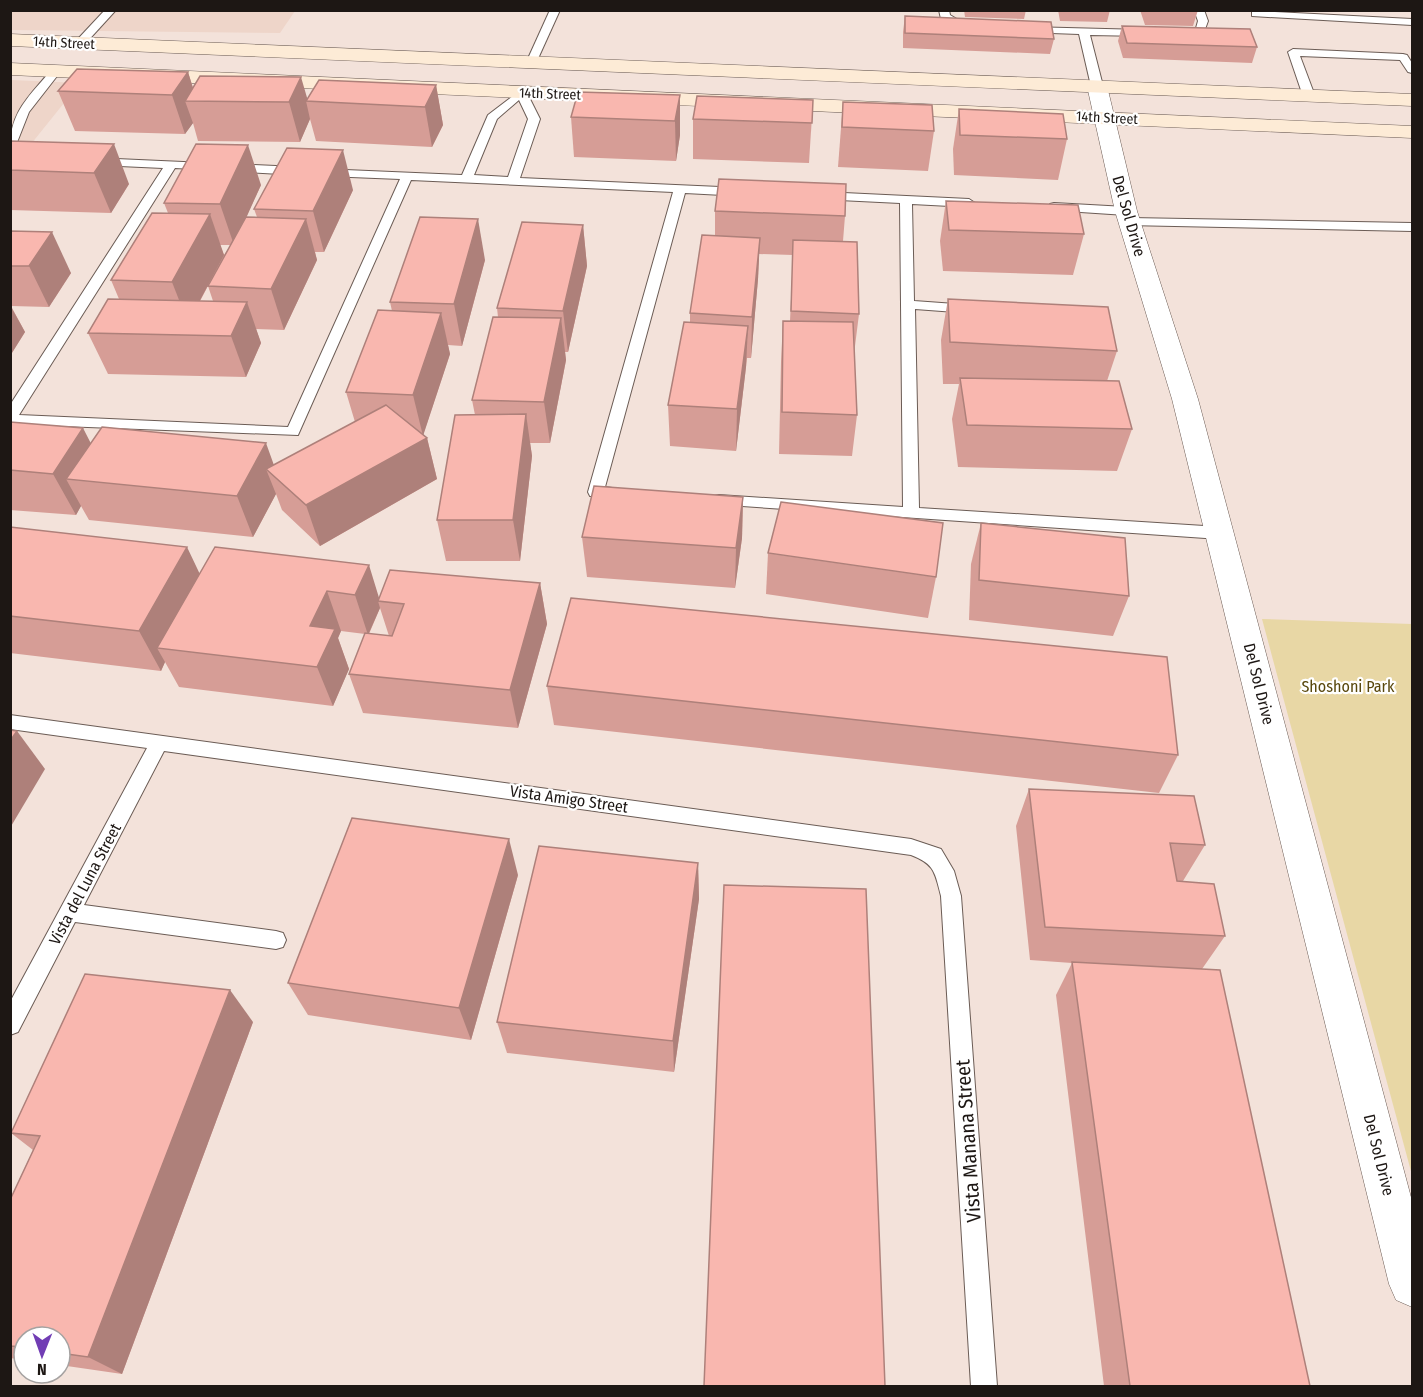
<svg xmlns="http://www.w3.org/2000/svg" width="1423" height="1397" font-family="'Fira Sans Condensed',sans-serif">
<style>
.built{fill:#eed5c9}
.green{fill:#e8d7a5}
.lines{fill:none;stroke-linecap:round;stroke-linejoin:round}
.service-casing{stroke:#6b5c55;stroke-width:2}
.minor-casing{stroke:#6b5c55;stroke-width:1}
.secondary-casing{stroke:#6b5c55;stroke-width:1}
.service{fill:#fff;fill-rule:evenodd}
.minor{fill:#fff;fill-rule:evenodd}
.secondary{fill:#fdebd6;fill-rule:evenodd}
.wall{fill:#d69d96;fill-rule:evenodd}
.shaded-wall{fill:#ae807a}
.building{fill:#f9b7af;stroke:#ae807a;stroke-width:1.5}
.labels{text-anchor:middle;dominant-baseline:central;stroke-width:4.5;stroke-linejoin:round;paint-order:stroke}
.far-street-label{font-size:14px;fill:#1d1714;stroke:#fff}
.street-label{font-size:16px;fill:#1d1714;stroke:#fff}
.park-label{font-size:16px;fill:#58470c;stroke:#fff}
.near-street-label{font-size:20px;fill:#1d1714;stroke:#fff}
</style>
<rect width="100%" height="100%" fill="#f3e2da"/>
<g class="built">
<polygon points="11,11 295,11 280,33 11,30"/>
<polygon points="11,80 80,83 11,169"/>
</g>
<polygon class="green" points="1262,619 1412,624 1412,1175"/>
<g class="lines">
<g class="service-casing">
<g id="service">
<polygon points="105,10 116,10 84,45 76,45 76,41"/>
<polygon points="550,10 560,10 536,63 535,65 527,65 526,63"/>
<polygon points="939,10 949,10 950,15 972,28 963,30 941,19"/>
<polygon points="1194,10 1204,10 1208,21 1204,32 1174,36 1174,32 1196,28 1198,21"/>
<polygon points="1256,11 1412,19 1412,25 1252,16 1252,12"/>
<polygon points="1028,27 1144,30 1149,33 1144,36 1090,35 1103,86 1097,89 1091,86 1079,34 1024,32 1023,30"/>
<polygon points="1293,49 1403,54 1407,55 1412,63 1412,73 1408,72 1400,60 1300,56 1315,96 1309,99 1303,96 1288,52"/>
<path d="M56,68L61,71L29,112L16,145L10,148C10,111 30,96 52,69Z"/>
<path d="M521,90L527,93L540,119L520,178L742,188L748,192L742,196L685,193L605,487L619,489L621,493L619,497L590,496L588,492L673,192L411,180L298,435L10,424V405L163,168L98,165L92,161L94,158L298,167L304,171L298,175L175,168L19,415L288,427L400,179L326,176L320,172L322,169L462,175L488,115ZM519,100L528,119L508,177L474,175L497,119Z"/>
<polygon points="823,192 969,199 975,203 969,207 912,204 914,301 969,305 976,309 969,313 915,309 919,508 1220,527 1226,529 1228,533 1226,537 1220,539 713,504 711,500 713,496 719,495 903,507 900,203 819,199 817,196"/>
<polygon points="1054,203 1126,207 1132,211 1126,215 1050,210 1048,207 1050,204"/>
<polygon points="1130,218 1412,223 1412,231 1126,225 1124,222 1126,219"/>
<path d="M10,715L911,839L941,849L954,871L961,896L997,1386H971L941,896C935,873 935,864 911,855L164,751L84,905L276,931L283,933L286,940L283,947L276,949L75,922L18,1032L10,1035V1002L147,748L10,729Z"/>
</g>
</g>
<g class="minor-casing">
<polygon id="minor" points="1097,80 1104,82 1107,86 1137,211 1198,399 1412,1201 1412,1307 1396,1300 1389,1284 1172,399 1115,211 1087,86 1090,82"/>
</g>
<g class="secondary-casing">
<g id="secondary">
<polygon points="10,34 1412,94 1412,106 10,46"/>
<polygon points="10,63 1412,126 1412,138 10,75"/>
</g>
</g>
<use href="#service" class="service"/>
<use href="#minor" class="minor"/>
<use href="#secondary" class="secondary"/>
</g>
<g class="wall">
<polygon points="964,10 1026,10 1024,19 965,17"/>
<polygon points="1058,10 1110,10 1107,22 1060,21"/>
<polygon points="1140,10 1198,10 1193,26 1145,25"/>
<polygon points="905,16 1054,39 1050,54 903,48 903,32"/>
<polygon points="1122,26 1257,47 1252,63 1123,58 1118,41"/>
<polygon points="188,72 193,88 307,99 436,85 443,125 432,147 316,141 310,119 300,142 198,141 193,123 185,134 75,131 58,91"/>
<polygon points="680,95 680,135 676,161 574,157 571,117"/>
<polygon points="813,100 809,163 693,159 693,119"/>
<polygon points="843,102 934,131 928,171 838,167"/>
<polygon points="959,109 1067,139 1058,180 954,175 953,149"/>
<polygon points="10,141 129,184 111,213 10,210"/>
<path d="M261,185L246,217H257L254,209L353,190L324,252H315L317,260L284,330L256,329L261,343L246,377L108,374L88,333L119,299L111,280L168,213L164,203ZM220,245H231L224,255ZM208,286L213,301H200Z"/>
<polygon points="946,201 1084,234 1073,275 943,271 940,241"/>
<polygon points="715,211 845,216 843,241 859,314 854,354 857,415 852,456 779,454 781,362 783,321 790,321 793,255 759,254 758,279 751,358 747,358 746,367 736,451 670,446 668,405 690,322 690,313 715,235"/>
<polygon points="583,225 587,266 568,352 565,352 566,360 550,443 530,443 532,456 520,561 446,561 437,520 475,415 472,400 498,317 497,308"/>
<polygon points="10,231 71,273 49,307 11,306 25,332 10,356"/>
<polygon points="485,260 462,346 448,345 450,354 423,435 427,438 437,479 320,546 282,510 276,494 253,537 89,520 81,506 76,515 10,510 10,422 91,443 274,465 355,422 346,392 392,311 390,302"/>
<polygon points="948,299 1117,351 1107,381 1132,429 1117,471 958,467 952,419 959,384 943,384 941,340"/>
<polygon points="743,497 742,538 735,588 587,577 582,537"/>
<polygon points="981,523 1129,596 1113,636 969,620 971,564"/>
<path d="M10,527L200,574L379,598L540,583L547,624L518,728L363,713L349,674L365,634L341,631L338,638L349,669L333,706L179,687L165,662L161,671L10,653ZM380,608L389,636L369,634Z"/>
<polygon points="768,553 936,577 928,618 766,594"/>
<polygon points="547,686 1178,755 1159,793 554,725"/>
<polygon points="1029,789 1205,845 1183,881 1177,881 1225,936 1202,969 1310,1386 1104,1386 1056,995 1072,963 1030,960 1016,826"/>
<polygon points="698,863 699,899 674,1072 507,1053 497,1022"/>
<polygon points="518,875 471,1040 308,1015 288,983"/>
<polygon points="253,1022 122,1374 60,1365 60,1337 24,1337 24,1360 10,1358 10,1200 33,1150 11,1133"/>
</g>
<g class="shaded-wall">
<polygon points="188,72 197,101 185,101 193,123 185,134 172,95"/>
<polygon points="301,77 308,101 306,101 310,119 300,142 289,102"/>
<polygon points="436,85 443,125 432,147 425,107"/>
<polygon points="680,95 680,135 676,161 675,121"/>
<polygon points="114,144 129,184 111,213 94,173"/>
<polygon points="248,145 261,185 234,245 220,204"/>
<polygon points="343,150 353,190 324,252 313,211"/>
<polygon points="210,214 224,255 188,323 172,282"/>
<polygon points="306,219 317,260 284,330 271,289"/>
<polygon points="478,219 485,260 462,346 454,304"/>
<polygon points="583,225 587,266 568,352 563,311"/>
<polygon points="52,232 71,273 49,307 29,266"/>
<polygon points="760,238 758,279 751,358 752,317"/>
<polygon points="247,302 261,343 246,377 231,336"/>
<polygon points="10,305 25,332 10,356"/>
<polygon points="441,313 450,354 423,436 413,395"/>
<polygon points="561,318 566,360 550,443 544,402"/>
<polygon points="748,326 746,367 736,451 737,409"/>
<polygon points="526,414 532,456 520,561 513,520"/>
<polygon points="83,428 104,469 66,479 81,506 76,515 53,474"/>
<polygon points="427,438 437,479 320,546 306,505"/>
<polygon points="266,443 280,482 266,469 276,494 253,537 237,496"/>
<polygon points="743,497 742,538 735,588 736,548"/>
<polygon points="187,547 206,587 157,648 165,662 161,671 139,631"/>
<polygon points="369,565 380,601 378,601 380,608 368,635 355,595"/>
<polygon points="540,583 547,624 518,728 510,690"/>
<polygon points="327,591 341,631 338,638 349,669 333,706 317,667 310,626"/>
<polygon points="17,731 45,769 10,828 10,741"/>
<polygon points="509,839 518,875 471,1040 459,1008"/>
<polygon points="698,863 699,899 674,1072 673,1041"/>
<polygon points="230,990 253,1022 122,1374 88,1357"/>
</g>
<g class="building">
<polygon points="905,16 1051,22 1054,39 905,33"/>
<polygon points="1122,26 1250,29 1257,47 1127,43"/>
<polygon points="77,69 188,72 172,95 58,91"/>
<polygon points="200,76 301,77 289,102 185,101"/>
<polygon points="319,80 436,85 425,107 306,101"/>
<polygon points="578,92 680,95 675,121 571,117"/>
<polygon points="697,96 813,100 812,123 693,119"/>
<polygon points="843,102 932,105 934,131 842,127"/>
<polygon points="959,109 1063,114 1067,139 960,135"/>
<polygon points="10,141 114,144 94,173 10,170"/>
<polygon points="196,144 248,145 220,204 164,203"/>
<polygon points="287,148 343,150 313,211 254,209"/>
<polygon points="719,179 846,184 845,216 715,211"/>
<polygon points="946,201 1078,205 1084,234 949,230"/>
<polygon points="152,213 210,214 172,282 111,280"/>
<polygon points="246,217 306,219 271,289 208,286"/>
<polygon points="420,217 478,219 454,304 390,302"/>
<polygon points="522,222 583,225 563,311 497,308"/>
<polygon points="10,231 52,232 29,266 10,266"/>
<polygon points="702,235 760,238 752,317 690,313"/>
<polygon points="793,240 857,242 859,314 791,311"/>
<polygon points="108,299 247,302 231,336 88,333"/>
<polygon points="948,299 1108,307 1117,351 950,342"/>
<polygon points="378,310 441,313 413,395 346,392"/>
<polygon points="493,317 561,318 544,402 472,400"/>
<polygon points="783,321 853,322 857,415 782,412"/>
<polygon points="684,322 748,326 737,409 668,405"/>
<polygon points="960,378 1119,381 1132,429 967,425"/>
<polygon points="386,405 427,438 306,505 266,469"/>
<polygon points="526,414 513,520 437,520 455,415"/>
<polygon points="10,422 83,428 53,474 10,470"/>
<polygon points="102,427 266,443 237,496 66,479"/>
<polygon points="594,486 743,497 736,548 582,537"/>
<polygon points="781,502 943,523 936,577 768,553"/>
<polygon points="981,523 1125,538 1129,596 979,580"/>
<polygon points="10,527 187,547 139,631 10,616"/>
<polygon points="215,547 369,565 355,595 327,591 310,626 335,629 317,667 157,648"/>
<polygon points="390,570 540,583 510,690 349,674 365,633 392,636 404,604 378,601"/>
<polygon points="571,598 1167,657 1178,755 547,686"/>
<polygon points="10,730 17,731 10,741"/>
<polygon points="1029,789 1194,796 1205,845 1170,843 1177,881 1214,884 1225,936 1045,927"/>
<polygon points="352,818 509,839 459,1008 288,983"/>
<polygon points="539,846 698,863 673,1041 497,1022"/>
<polygon points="724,885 866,889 885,1386 704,1386"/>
<polygon points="1072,962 1220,970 1310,1386 1130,1386"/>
<polygon points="85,974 230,990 88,1357 60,1353 60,1337 24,1337 24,1347 10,1346 10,1200 40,1136 11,1133"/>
</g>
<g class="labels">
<g class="far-street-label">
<text transform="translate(64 43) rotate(3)">14th Street</text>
<text transform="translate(550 94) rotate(2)">14th Street</text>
<text transform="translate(1107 118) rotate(3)">14th Street</text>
</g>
<g class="street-label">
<text transform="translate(1129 216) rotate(74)">Del Sol Drive</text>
<text transform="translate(1259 684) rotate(76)">Del Sol Drive</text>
<text transform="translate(569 799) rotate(8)">Vista Amigo Street</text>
<text transform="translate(85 884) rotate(-62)">Vista del Luna Street</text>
<text transform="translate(1379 1155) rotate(76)">Del Sol Drive</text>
</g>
<g class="park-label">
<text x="1348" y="686">Shoshoni Park</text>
</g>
<g class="near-street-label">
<text transform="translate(968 1141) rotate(-94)">Vista Manana Street</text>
</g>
</g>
<rect width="1423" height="1397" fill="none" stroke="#1d1714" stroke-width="24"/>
<g transform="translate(42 1355) rotate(181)"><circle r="28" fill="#ffffff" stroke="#a5a2a1" stroke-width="1.5"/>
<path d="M0-4.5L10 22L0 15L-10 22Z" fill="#713db4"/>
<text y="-9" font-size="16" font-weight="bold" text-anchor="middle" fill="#1d1714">N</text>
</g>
</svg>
